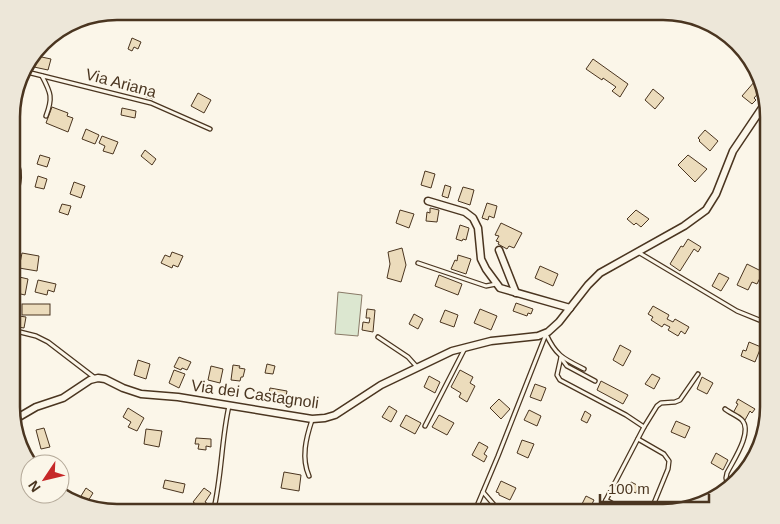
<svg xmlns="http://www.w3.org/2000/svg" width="780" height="524" font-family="Helvetica,sans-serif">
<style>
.green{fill:#dce7d0;stroke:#887966}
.building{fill:#ecdcbc;stroke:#4a3520}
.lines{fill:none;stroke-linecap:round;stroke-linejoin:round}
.lane-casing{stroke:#4a3520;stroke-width:5.5}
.street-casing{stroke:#4a3520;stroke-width:9}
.lane{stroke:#fbf6e9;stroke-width:3}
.street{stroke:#fbf6e9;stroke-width:6}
.labels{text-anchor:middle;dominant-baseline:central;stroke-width:4;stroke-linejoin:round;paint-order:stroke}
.street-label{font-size:16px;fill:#4a3520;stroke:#fbf6e9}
.rim{fill:none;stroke:#4a3520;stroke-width:2.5}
</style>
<rect width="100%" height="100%" fill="#fbf6e9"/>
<polygon class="green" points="338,292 362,295 358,336 335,334"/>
<g class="building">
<polygon points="132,38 141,42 138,49 134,47 132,51 128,49"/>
<polygon points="37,56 51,59 48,70 34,67"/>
<polygon points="593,59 628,84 620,97 612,91 616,87 603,78 602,80 586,69"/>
<polygon points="755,81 763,88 754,98 756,100 752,104 742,96"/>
<polygon points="147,88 156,91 153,99 144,96"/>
<polygon points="653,89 664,98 655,109 645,100"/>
<polygon points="198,93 211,100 204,113 191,106"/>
<polygon points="52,107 68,113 67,116 73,118 68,132 46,123"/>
<polygon points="122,108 136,111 135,118 121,115"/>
<polygon points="86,129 99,135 95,144 82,139"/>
<polygon points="705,130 718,141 710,151 699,141 700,140 698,138"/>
<polygon points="102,136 118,142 113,154 103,151 105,146 99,143"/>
<polygon points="145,150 156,159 152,165 141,156"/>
<polygon points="40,155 50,158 47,167 37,164"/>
<polygon points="688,155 707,169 695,182 678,165"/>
<polygon points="425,171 435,174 431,188 421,185"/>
<polygon points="38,176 47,179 44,189 35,187"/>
<polygon points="74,182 85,186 81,198 70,194"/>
<polygon points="445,185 451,187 448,198 442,196"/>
<polygon points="463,187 474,190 470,205 458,201"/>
<polygon points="487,203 497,206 494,218 489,216 488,220 482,218"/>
<polygon points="62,204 71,206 68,215 59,212"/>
<polygon points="430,208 439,210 437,222 426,221 427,212 430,213"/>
<polygon points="400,210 414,214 409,228 396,223"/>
<polygon points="636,210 649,219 641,227 636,223 634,225 627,219"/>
<polygon points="501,223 522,233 514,248 509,246 507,249 498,244 499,242 496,241 499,236 495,235"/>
<polygon points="460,225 469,228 466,240 463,239 462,241 456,239"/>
<polygon points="688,239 701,247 698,252 694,249 680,271 670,264 681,246 683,247"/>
<polygon points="402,248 406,265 401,282 387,278 390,264 388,252"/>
<polygon points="172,252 183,256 178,267 173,265 172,268 161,263 165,255 170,257"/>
<polygon points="22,253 39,256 37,271 19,268"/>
<polygon points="458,255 471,259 466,274 451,269 455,260 457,261"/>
<polygon points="747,264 763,272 757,284 752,282 748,290 737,285"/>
<polygon points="540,266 558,274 553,286 535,278"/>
<polygon points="719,273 729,278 721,291 712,286"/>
<polygon points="439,275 462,284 458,295 435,286"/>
<polygon points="15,276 28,279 25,295 12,292"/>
<polygon points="38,280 56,284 54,292 48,290 47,295 35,292"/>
<polygon points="516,303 533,309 531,314 528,313 527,316 513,311"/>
<rect x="22" y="304" width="28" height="11"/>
<polygon points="653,306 669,315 667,319 673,322 675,319 689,327 685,334 681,331 678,336 668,330 670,327 664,324 662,327 651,320 653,317 648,314"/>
<polygon points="367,309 375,310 373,332 362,330 363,322 369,323 370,318 366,318"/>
<polygon points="480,309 497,316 491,330 474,323"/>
<polygon points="445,310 458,315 454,327 440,322"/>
<polygon points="414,314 423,319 418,329 409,324"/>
<polygon points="12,315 26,317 24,328 12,326"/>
<polygon points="749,342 761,347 755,362 741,356 743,350 746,351"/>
<polygon points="620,345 631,351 623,366 613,360"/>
<polygon points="179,357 191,362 187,370 182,368 181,370 174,367"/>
<polygon points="138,360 150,364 146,379 134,375"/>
<polygon points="267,364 275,366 273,374 265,373"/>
<polygon points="233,365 240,366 239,368 245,369 243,377 241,377 240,381 231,380"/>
<polygon points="211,366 223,369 220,383 208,380"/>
<polygon points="174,370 185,374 179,388 169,383"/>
<polygon points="460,370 473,377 470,383 475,386 467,402 459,397 461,393 451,387"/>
<polygon points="652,374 660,378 654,389 645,384"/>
<polygon points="429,376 440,382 435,393 424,387"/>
<polygon points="702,377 713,383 707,394 697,389"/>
<polygon points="601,381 628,395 623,404 597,390"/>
<polygon points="535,384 546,388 541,401 530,397"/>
<polygon points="270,388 287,391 285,402 268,399"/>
<polygon points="499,399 510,409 501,419 490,408"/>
<polygon points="738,399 755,409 752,413 750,411 745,420 733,413 738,404 736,403"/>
<polygon points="389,406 397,411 391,422 382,417"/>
<polygon points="128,408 144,418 137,431 128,427 131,422 123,417"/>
<polygon points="529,410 541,416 537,426 524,420"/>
<polygon points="585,411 591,415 587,423 581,420"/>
<polygon points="406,415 421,423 415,434 400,426"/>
<polygon points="439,415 454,423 447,435 432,427"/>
<polygon points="676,421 690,427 685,438 671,432"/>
<polygon points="44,428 50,447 41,449 36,430"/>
<polygon points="146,429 162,431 159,447 144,444"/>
<polygon points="196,438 211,439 211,447 206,446 206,450 198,449 199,444 195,444"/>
<polygon points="522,440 534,444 528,458 517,453"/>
<polygon points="479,442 488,447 484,454 487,456 484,462 472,455"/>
<polygon points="716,453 728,460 723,470 711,463"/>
<polygon points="284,472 301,475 299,491 281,488"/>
<polygon points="165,480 185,484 183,493 163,488"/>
<polygon points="501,481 516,488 510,500 499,495 499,493 496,492"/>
<polygon points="631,482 639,486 636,493 627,489"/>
<polygon points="86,488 93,493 88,501 81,496"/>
<polygon points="204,488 211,493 205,502 211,506 207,512 193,502"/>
<polygon points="586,496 594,500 588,512 580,508"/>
</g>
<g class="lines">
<g class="lane-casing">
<g id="lane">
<polyline points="23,71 151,103 210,129"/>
<path d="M42,76C51,93 53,98 46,116"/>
<path d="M12,213C15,198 27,167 12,158"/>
<polyline points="638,252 737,311 769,324"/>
<polyline points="418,263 486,286 496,284"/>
<polyline points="12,330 36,336 48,342 95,378"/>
<path d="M546,334C556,356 564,359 584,369"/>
<polyline points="378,337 408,357 417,367"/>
<polyline points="561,357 557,375 560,380 626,415 644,427 606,500 615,505"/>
<polyline points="561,358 567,366 595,381"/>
<path d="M725,409C730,413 738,416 742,420C753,432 733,461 727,473L726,478L728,487"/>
<polyline points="425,426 465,348"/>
<polyline points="644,427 657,406 661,403 675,402 680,400 698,374"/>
<polyline points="638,439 664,454 669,461 668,469 650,513"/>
<path d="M309,476C301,458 306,438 312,420"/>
<polyline points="483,492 501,513"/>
<path d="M213,513C222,477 221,441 229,406"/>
<polyline points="474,513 498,456 546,334"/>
<polyline points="600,513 606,500"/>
</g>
</g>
<g class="street-casing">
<g id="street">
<polyline points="428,201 465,212 473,218 478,228 481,259 486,269 500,288 570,308"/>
<polyline points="499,250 516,293"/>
<polyline points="12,421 36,407 63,398 90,380 98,378 105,379 123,388 141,394 178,397 312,419 325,418 335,415 381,385 452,351 491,341 538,336 548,332 559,322 588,285 600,273 684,226 706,210 716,194 733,151 766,102"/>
</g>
</g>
<use href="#lane" class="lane"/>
<use href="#street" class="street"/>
</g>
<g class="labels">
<g class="street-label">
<text transform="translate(121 83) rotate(15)">Via Ariana</text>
<text transform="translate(255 394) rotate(8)">Via dei Castagnoli</text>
</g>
</g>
<path d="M0 0H780V524H0ZM117 20H663A97 97 0 0 1 760 117V407A97 97 0 0 1 663 504H117A97 97 0 0 1 20 407V117A97 97 0 0 1 117 20Z" fill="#ede7d9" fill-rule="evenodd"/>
<path class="rim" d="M117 20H663A97 97 0 0 1 760 117V407A97 97 0 0 1 663 504H117A97 97 0 0 1 20 407V117A97 97 0 0 1 117 20Z"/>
<g transform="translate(45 479) rotate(235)"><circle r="24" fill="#fbf6e9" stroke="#b4a999"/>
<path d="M0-4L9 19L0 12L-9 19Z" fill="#c62828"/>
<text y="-8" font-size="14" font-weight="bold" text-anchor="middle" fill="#4a3520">N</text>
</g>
<path d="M600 494v8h109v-8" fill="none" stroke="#4a3520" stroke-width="2.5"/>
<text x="608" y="494" font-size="15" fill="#4a3520" stroke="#fbf6e9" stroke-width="4" paint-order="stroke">100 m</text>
</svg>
